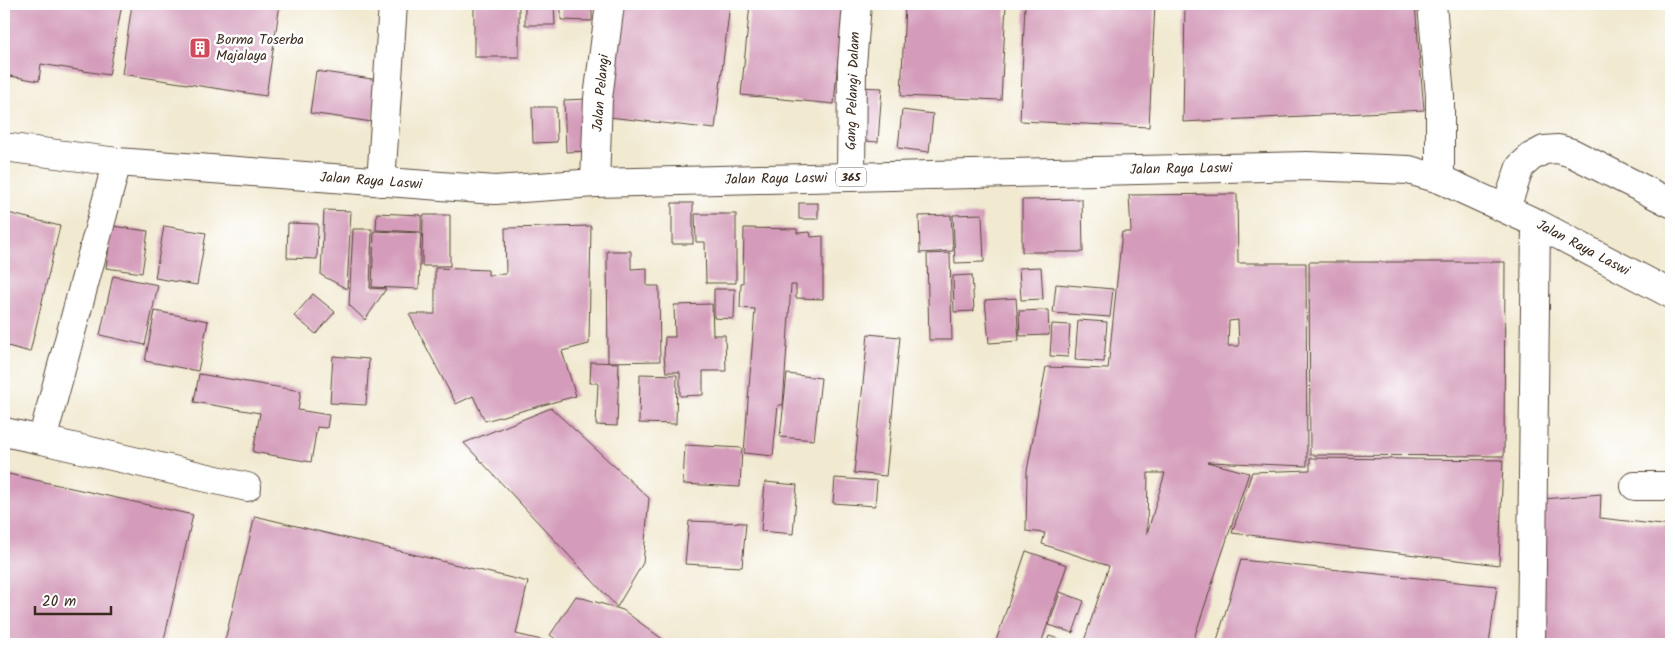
<svg xmlns="http://www.w3.org/2000/svg" width="1675" height="648" font-family="Kalam,sans-serif">
<style>
.building{fill:#d49cba;fill-rule:evenodd}
.lines{fill:none;stroke-linecap:round;stroke-linejoin:round}
.minor-casing{stroke:#564739;stroke-width:30}
.major-casing{stroke:#564739;stroke-width:30}
.minor{stroke:#fff;stroke-width:28}
.major{stroke:#fff;stroke-width:28}
.labels{text-anchor:middle;dominant-baseline:central;stroke-width:5;stroke-linejoin:round;paint-order:stroke}
.shield{fill:#fff;stroke:#766a62;stroke-width:1}
.shield-label{font-size:12px;font-weight:bold;fill:#3b2a1e}
.poi-label{font-size:14px;fill:#3b2a1e;stroke:#fff;text-anchor:start}
.street-label{font-size:14px;fill:#3b2a1e;stroke:#fff}
</style>
<rect width="100%" height="100%" fill="#fff"/>
<filter id="ink" filterUnits="userSpaceOnUse"><feTurbulence type="fractalNoise" baseFrequency=".02" numOctaves="2"/><feDisplacementMap in="SourceGraphic" scale="10" xChannelSelector="R" yChannelSelector="G"/><feConvolveMatrix kernelMatrix="1 2 1 2 8 2 1 2 1" color-interpolation-filters="sRGB"/></filter>
<filter id="wash" filterUnits="userSpaceOnUse"><feTurbulence type="fractalNoise" baseFrequency=".0096" numOctaves="4" result="noise"/><feDisplacementMap in="SourceGraphic" scale="20" xChannelSelector="R" yChannelSelector="G"/><feGaussianBlur stdDeviation="1.12" result="paint"/><feColorMatrix in="noise" values="0 0 0 0 0 0 0 0 0 0 0 0 0 0 0 0 0 1.4 0 .05"/><feComposite in="paint" operator="in"/></filter>
<g filter="url(#wash)">
<rect width="100%" height="100%" fill="#f1e9d0"/>
<g id="blocks">
<g class="building">
<polygon points="4,4 122,4 109,75 41,64 39,81 4,75"/>
<polygon points="132,4 280,4 266,96 122,74"/>
<rect x="474" y="4" width="45" height="53"/>
<polygon points="525,4 554,4 555,25 525,25"/>
<polygon points="561,4 592,4 592,21 561,20"/>
<polygon points="622,4 730,4 715,129 609,117"/>
<polygon points="750,4 843,4 834,104 741,95"/>
<polygon points="905,4 1006,4 1001,100 901,96"/>
<polygon points="1025,4 1155,4 1149,127 1020,121"/>
<polygon points="1185,4 1415,4 1424,110 1183,122"/>
<polygon points="316,71 379,80 372,122 310,113"/>
<polygon points="857,87 882,88 878,142 853,140"/>
<polygon points="588,99 590,151 566,152 564,100"/>
<polygon points="532,107 556,107 557,142 533,143"/>
<polygon points="902,110 933,114 929,152 898,148"/>
<path d="M1237,194L1238,263H1306L1307,466L1207,462L1249,473L1192,644H1083L1109,566L1042,544L1045,533L1026,531L1027,471L1046,367L1108,369L1122,232H1131L1129,195ZM1238,320L1239,346H1228L1229,321ZM1148,473H1165L1147,534Z"/>
<polygon points="1082,199 1083,252 1022,252 1022,200"/>
<rect x="672" y="203" width="21" height="41"/>
<rect x="799" y="203" width="19" height="16"/>
<polygon points="324,210 351,211 347,289 321,275"/>
<polygon points="4,212 60,226 30,352 4,345"/>
<polygon points="377,213 421,215 421,232 376,230"/>
<polygon points="695,214 736,214 736,283 706,283 705,242 696,242"/>
<polygon points="982,214 984,262 955,263 953,215"/>
<polygon points="423,215 450,215 450,266 422,266"/>
<polygon points="951,215 953,251 920,253 919,216"/>
<polygon points="288,223 318,224 317,259 287,258"/>
<polygon points="112,226 148,231 142,273 106,268"/>
<polygon points="164,226 206,233 197,285 155,278"/>
<polygon points="591,226 589,344 562,351 576,396 485,421 473,396 456,404 409,314 435,314 435,268 488,270 488,275 506,274 505,228"/>
<polygon points="744,228 797,229 797,233 810,232 811,237 823,236 823,299 796,298 796,285 791,285 783,405 778,405 773,456 744,453 755,309 740,308 741,283 743,283"/>
<polygon points="353,229 372,229 370,288 386,289 365,320 349,305"/>
<polygon points="374,231 421,233 419,289 372,287"/>
<polygon points="607,251 631,251 631,269 647,268 647,286 659,286 660,361 608,362"/>
<polygon points="950,253 952,340 929,340 927,254"/>
<polygon points="1309,262 1505,262 1504,456 1310,455"/>
<polygon points="1041,267 1043,299 1021,300 1019,268"/>
<polygon points="972,275 974,311 954,312 953,276"/>
<polygon points="113,276 158,285 145,345 100,335"/>
<polygon points="1056,284 1113,289 1110,317 1053,313"/>
<polygon points="714,289 735,289 734,319 714,318"/>
<polygon points="313,294 335,312 316,334 294,316"/>
<polygon points="1016,298 1019,341 989,343 985,300"/>
<polygon points="712,304 713,335 725,335 726,371 703,371 703,395 680,396 680,372 666,372 664,356 665,337 675,337 674,305"/>
<polygon points="1048,310 1049,335 1020,336 1019,311"/>
<polygon points="155,311 208,321 198,371 145,361"/>
<polygon points="1078,320 1107,322 1104,362 1075,360"/>
<polygon points="1052,324 1070,325 1068,357 1050,356"/>
<polygon points="868,334 900,337 886,476 854,473"/>
<polygon points="333,356 369,359 366,405 330,403"/>
<polygon points="591,362 619,363 617,426 596,425 598,383 590,383"/>
<polygon points="199,374 301,391 298,410 329,415 327,428 317,427 311,462 253,452 260,413 194,402"/>
<polygon points="640,374 677,375 676,424 639,423"/>
<polygon points="787,374 821,378 814,440 780,437"/>
<polygon points="551,408 649,498 643,563 617,607 464,443"/>
<polygon points="685,445 742,448 740,487 683,484"/>
<polygon points="1310,458 1503,460 1499,565 1232,533 1252,472 1310,470"/>
<polygon points="4,473 193,515 163,644 4,644"/>
<polygon points="835,478 877,481 875,506 833,503"/>
<polygon points="765,482 797,485 793,534 761,531"/>
<polygon points="1601,494 1600,518 1671,526 1671,640 1609,644 1543,644 1533,500"/>
<polygon points="255,516 528,582 516,634 546,641 545,644 224,644"/>
<polygon points="689,521 746,523 742,567 685,564"/>
<polygon points="1026,551 1067,565 1041,644 995,644"/>
<polygon points="1241,560 1497,586 1489,644 1216,644"/>
<polygon points="1060,592 1084,601 1073,633 1049,625"/>
<polygon points="576,596 623,610 669,644 563,644 550,635"/>
<polygon points="1049,636 1072,643 1071,644 1046,644"/>
</g>
</g>
</g>
<g filter="url(#ink)">
<use href="#blocks" fill-opacity="0" stroke="#564739" stroke-width="1"/>
<g class="lines">
<g class="minor-casing">
<g id="minor">
<polyline points="1432,4 1440,96 1440,179"/>
<polyline points="117,162 42,440 247,487"/>
<polyline points="851,177 852,65 857,4"/>
<polyline points="381,182 393,4"/>
<polyline points="595,183 598,98 610,4"/>
<polyline points="1506,208 1520,167 1531,157 1544,150 1558,149 1572,153 1671,203"/>
<polyline points="4,432 42,440"/>
<polyline points="1635,486 1671,486"/>
<polyline points="1531,644 1536,223"/>
</g>
</g>
<g class="major-casing">
<polyline id="major" points="4,147 117,162 495,190 595,183 1307,166 1409,170 1440,179 1536,223 1671,294"/>
</g>
<use href="#minor" class="minor"/>
<use href="#major" class="major"/>
</g>
</g>
<defs>
<g id="building-square" transform="scale(1.125)"><rect x="-9" y="-9" width="18" height="18" rx="4" fill="#d1495b" stroke="#fff"/><path d="M-4-6H4V6H1V3H-1V6H-4ZM-2.5-4.3h1.7v1.8h-1.7ZM.8-4.3h1.7v1.8H.8ZM-2.5-1h1.7V.8h-1.7ZM.8-1h1.7V.8H.8Z" fill="#fff"/></g>
</defs>
<g fill-rule="evenodd">
<use href="#building-square" x="200" y="48"/>
</g>
<g class="labels">
<rect class="shield" x="836" y="167.5" width="30" height="19" rx="4"/>
<g class="shield-label">
<text x="851" y="177">365</text>
</g>
<g class="poi-label">
<text x="216" y="40">Borma Toserba<tspan x="216" dy="16">Majalaya</tspan></text>
</g>
<g class="street-label">
<text transform="translate(853 91) rotate(-88)">Gang Pelangi Dalam</text>
<text transform="translate(601 93) rotate(-85)">Jalan Pelangi</text>
<text transform="translate(1181 169) rotate(-1)">Jalan Raya Laswi</text>
<text transform="translate(776 179) rotate(-1)">Jalan Raya Laswi</text>
<text transform="translate(371 181) rotate(4)">Jalan Raya Laswi</text>
<text transform="translate(1583 248) rotate(28)">Jalan Raya Laswi</text>
</g>
</g>
<rect width="1675" height="648" fill="none" stroke="#fff" stroke-width="20"/>
<path d="M35 606v8h76v-8" fill="none" stroke="#3b2a1e" stroke-width="2.5"/>
<text x="42" y="606" font-size="15" fill="#3b2a1e" stroke="#ffffff" stroke-width="4" paint-order="stroke">20 m</text>
</svg>
